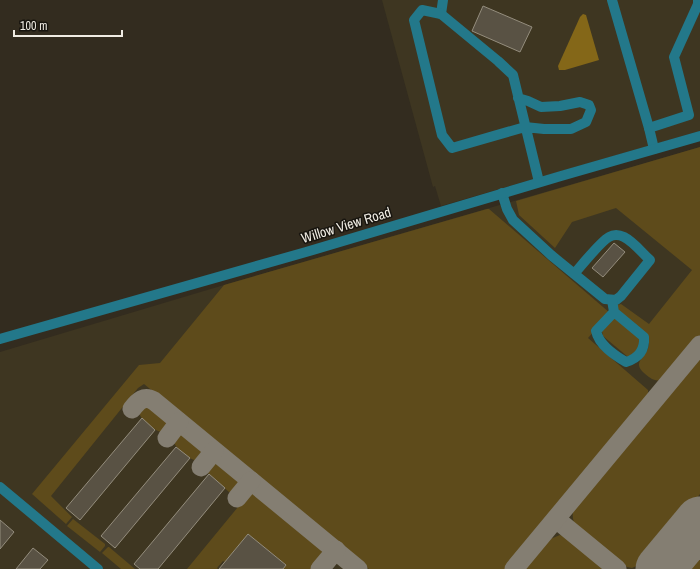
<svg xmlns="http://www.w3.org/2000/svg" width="700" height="569" font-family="'Archivo Narrow',sans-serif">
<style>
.built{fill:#3e3621}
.green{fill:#5e4b1b}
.water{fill:#846718}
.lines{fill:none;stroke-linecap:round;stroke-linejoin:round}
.taxiway{stroke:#847e72;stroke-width:19}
.runway{stroke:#847e72;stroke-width:49}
.building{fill:#595244;stroke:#948d7d}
.minor{stroke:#23788a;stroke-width:10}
.labels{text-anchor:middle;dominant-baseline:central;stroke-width:3;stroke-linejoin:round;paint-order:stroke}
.street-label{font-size:14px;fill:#f0ece3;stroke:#18150f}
</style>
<rect width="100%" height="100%" fill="#332c1f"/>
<g class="built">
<polygon points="382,0 700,0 700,131 441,206 435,186 433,187"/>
<polygon points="700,147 700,569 0,569 0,352 224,285"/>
</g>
<g class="green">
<path d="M700,147V335L664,378C660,381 656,381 652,379C624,361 650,359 649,342L619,312L617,305L621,304L649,324L692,270L616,208L572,222L555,248L519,215L516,201Z"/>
<polygon points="487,209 489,209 610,313 588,338 648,390 648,398 506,569 369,569 144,384 138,388 51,496 72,517 66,524 32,494 139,365 160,363 224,285"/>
<polygon points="614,318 641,339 642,347 628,357 603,336 602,331"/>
<path d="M700,355V494L643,563L632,568L623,566L575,525C572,518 572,513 575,506Z"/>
<path d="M147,406H150L166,420L168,426L162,432C154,431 140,420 139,412L143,407Z"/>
<path d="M183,434L201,448L202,454L197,460C189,461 176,448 173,441L178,435Z"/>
<path d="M215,462L219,463L239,481V484C237,488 234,491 229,492L208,473V469Z"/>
<path d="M253,493L256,494L321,548C325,557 318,562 312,569H283L286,565L248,534L225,562L223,561L217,568L218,569H187L247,496Z"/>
<polygon points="73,519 105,544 105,546 100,552 67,526"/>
<polygon points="560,535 567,537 606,569 524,569 548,540"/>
<polygon points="700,546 700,569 681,569"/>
<polygon points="108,547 109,547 135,569 121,569 102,553"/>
</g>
<polygon class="water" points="583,14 586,15 599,60 565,70 559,70 558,66 580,17"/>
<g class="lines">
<g class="taxiway">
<path d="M132,409C138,401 144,395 154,401L358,569"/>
<polyline points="167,438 179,422"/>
<polyline points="201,467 214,451"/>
<polyline points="237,498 251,481"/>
<polyline points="556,519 617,569"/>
<polyline points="320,569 336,550"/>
<polyline points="514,569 700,345"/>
</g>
<polyline class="runway" points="660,569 700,521"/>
</g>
<g class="building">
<polygon points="483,6 532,27 520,52 472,31"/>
<polygon points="614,243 625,252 603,277 592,268"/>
<polygon points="142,418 155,430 80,520 66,508"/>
<polygon points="176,447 190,458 115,548 101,536"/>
<polygon points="209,474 225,488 158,569 140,569 134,564"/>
<polygon points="0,520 14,532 0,549"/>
<polygon points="248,534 286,565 283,569 219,569"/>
<polygon points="33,548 48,560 40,569 16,569"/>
</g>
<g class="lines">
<g class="minor">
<polyline points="612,0 649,128"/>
<polyline points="441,14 443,0"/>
<polyline points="518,98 528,101 541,107 560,106 580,102 589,105 591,110 586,122 571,129 544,129 525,127 452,148 442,135 414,20 422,10 441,14 498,61 513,75 539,182"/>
<polyline points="654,149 649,128 689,115 674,57 698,4 698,0"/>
<path d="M502,193L507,209L513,220L551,255L605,299L616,300L621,296L650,260C642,253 634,242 624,237C620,235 614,234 609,237C600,242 582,265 574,274"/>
<path d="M612,300L614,312L644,337C645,350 639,358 626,362C614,355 599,345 596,331L614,312"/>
<polyline points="0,339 306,252 561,176 700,136"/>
<polyline points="0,487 98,569"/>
</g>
</g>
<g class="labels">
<g class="street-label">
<text transform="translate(346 225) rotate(-17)">Willow View Road</text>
</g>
</g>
<path d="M14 30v6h108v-6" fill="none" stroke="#f0ece3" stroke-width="2"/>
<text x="20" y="30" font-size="12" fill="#f0ece3" stroke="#18150f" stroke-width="3" paint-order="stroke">100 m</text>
</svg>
